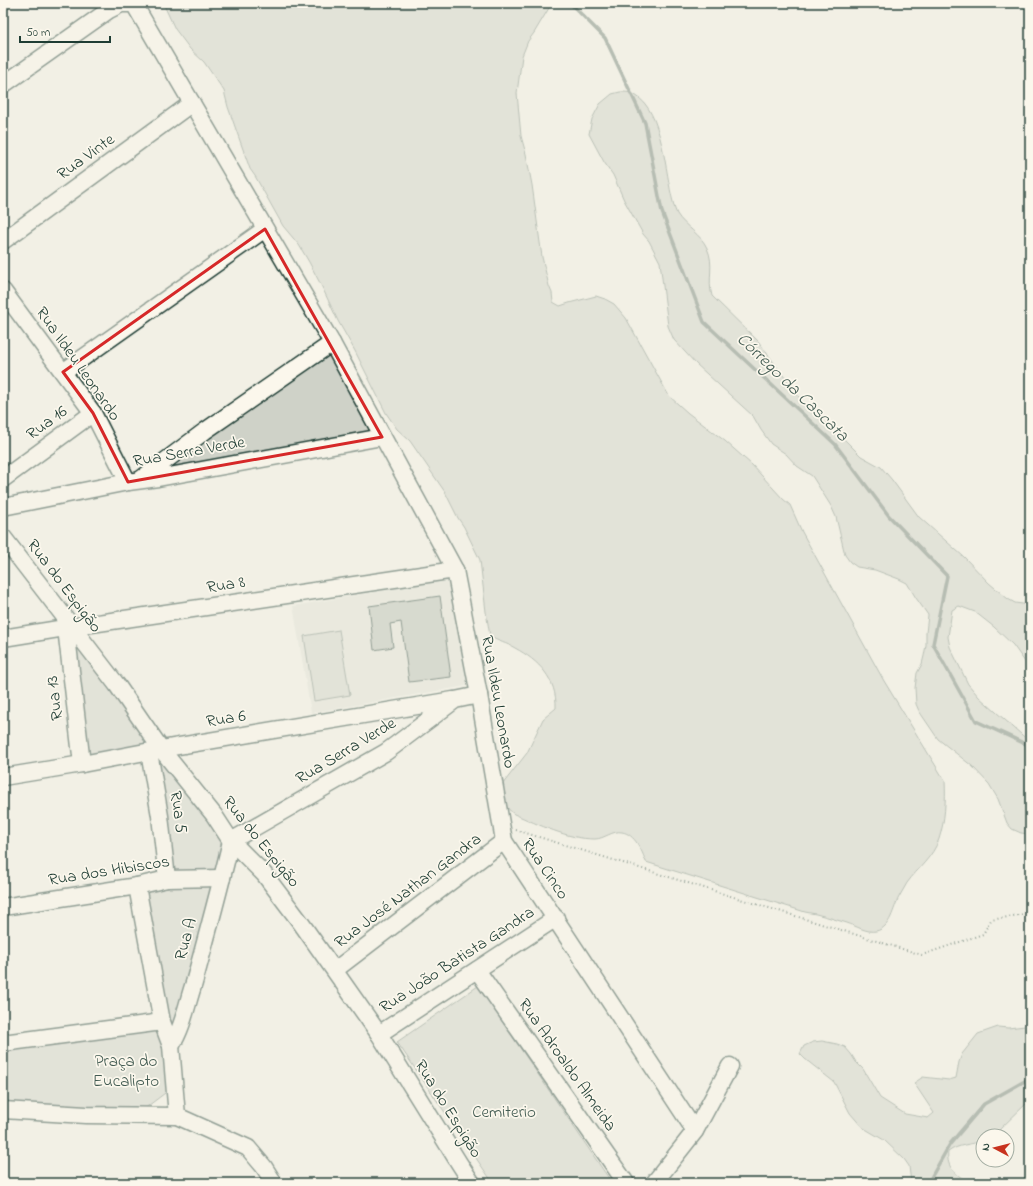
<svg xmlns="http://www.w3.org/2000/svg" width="1033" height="1186" font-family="'Indie Flower',sans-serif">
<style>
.built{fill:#e0e1d6}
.green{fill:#cfd2c8;stroke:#77887e}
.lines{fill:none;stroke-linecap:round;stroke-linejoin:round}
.stream{stroke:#6e7f75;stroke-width:3.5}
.building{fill:#b7beb3;stroke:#1f3d34}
.minor-casing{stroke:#1f3d34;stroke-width:19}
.path{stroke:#1f3d34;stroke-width:2;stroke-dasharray:1 3;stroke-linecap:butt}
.minor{stroke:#fbf7ec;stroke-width:16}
.marked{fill:none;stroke:#d62828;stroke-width:3;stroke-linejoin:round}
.labels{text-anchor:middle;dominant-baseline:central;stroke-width:3.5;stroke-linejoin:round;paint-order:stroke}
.street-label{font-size:17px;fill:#1f3d34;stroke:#fbf7ec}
.park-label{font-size:17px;fill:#425b52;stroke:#fbf7ec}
.water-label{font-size:18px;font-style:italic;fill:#465e55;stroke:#fbf7ec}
</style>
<rect width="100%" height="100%" fill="#f2f0e5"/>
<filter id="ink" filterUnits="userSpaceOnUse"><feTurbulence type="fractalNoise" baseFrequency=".025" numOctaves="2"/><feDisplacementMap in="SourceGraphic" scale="8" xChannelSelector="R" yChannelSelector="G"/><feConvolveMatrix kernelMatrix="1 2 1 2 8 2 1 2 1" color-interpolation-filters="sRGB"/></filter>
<g filter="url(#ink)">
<polygon class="built" points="454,578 472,685 311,713 293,606"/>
<g class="green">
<path d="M163,3H552L534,33L528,41L522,56L517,93L521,136L526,154L532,185L542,257L549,286L552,293L553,302L560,306L569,303L596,296L605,299L614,304L626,318L669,396L688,413L725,441L752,465L783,499L790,505L802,532L884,681L945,781C946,800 945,821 939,839C933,857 918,868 907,883C904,888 902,892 899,897C893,908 891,928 876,931C867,933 856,926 847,923C833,919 820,914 805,912L646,862C642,851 635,834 622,832C613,830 604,839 595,839C567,839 540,825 514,814C503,806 504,798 502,785L527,753L543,719L556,708C557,679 539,661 515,648C507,643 498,642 490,636L486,612L480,560L464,527L458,518L445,492L410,441L397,429L386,413L355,351L338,321L322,287L309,262L299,245L283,226L255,176L250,169L228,107L224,91L204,62L190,49L175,29Z"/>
<path d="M620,92C625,92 631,92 635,95C663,111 665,173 673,202C674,206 675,210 677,214C685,227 701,234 707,248C715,265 707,279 712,296L758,341L807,408L841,436L861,456L881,467L892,480L919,517L964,557L989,583L1008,599L1015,603L1030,605V669L1013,645L994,627L975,612L959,606L952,610L948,637L950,647L968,684L979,697L1030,742V834L1021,833L1012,829L1007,823L998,799L989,784L972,766L938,739L919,711L916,704L915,688L917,673L922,664L924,656L926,645V633L928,615L916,598L907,583L899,579L875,570L857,567L850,562L845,555L836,517L831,506L812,476L797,466L786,454L771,444L761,430L753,416L696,364L674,340L668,326L660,262L649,241L643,234L624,200L613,175L604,162L589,134L592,119L600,104L612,94Z"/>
<polygon points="331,347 378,436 156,475"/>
<polygon points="70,628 158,748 84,763"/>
<polygon points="339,630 350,695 314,701 304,636"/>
<polygon points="159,759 227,840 216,877 169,876 161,817"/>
<polygon points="220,880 172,1044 142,886"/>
<polygon points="478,986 612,1183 493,1183 397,1042"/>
<path d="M1030,1019V1100L997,1132L990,1136H983L982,1141C970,1145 959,1144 948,1152C946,1169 957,1175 970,1183H911L909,1166L904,1159L884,1140L862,1127L850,1113L834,1082L805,1059L800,1054L804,1046L813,1042L822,1041L837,1044L845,1047L851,1054L856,1062L863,1069L880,1098L905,1114L928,1118L934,1113L914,1083L923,1077L949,1080L956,1078L959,1062L962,1054L978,1034L998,1027L1008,1028L1025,1026Z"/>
<polygon points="159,1025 173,1087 140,1112 3,1110 3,1045"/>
</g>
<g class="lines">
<g class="stream">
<polyline points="570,3 605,38 645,123 662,212 704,322 835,444 889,516 947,576 933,644 976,721 1030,746 1030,748"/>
<polyline points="928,1183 950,1144 984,1104 1030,1078"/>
</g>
</g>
<polygon class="building" points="440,596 451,677 409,682 401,622 390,624 393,647 374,650 369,606"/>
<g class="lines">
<g class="minor-casing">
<g id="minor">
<polyline points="3,85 109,10 121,4 134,4 332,343 455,570 479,695 504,841 695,1131"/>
<polyline points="3,241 192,103"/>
<polyline points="3,291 93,413 128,482"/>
<polyline points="63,372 265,229"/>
<polyline points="3,479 93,413"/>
<polyline points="141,479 205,431 332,343"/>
<polyline points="3,507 128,482 158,478 382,437"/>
<polyline points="3,537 117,685 161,749 214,815 231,841 264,874 301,923 379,1034 459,1163 472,1183"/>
<polyline points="66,628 82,764"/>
<polyline points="3,638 71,627 455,570"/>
<polyline points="149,752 160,816 167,879"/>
<polyline points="3,777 82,764 161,749 453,700"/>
<polyline points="137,886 162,1022 171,1046 177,1116"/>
<polyline points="3,907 137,886 167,879 222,878"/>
<polyline points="335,970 504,841"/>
<polyline points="477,970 626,1183"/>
<polyline points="379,1034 556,918"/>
<polyline points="3,1043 162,1022"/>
<path d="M171,1046C183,1028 187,1003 194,983C207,935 220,888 231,841L386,752L455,700L479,695"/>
<polyline points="3,1110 86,1115 177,1116 248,1148 264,1167 274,1183"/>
<polyline points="654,1183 695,1131 730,1066"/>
</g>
</g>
<polyline class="path" points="516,830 922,955 983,934 991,920 1030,913"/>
<use href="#minor" class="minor"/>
</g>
</g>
<path d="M0 0H1033V1186H0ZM265,229L382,437L128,482L93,413L63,372Z" fill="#f2f0e5" fill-opacity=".55" fill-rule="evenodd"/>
<path class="marked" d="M265,229L382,437L128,482L93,413L63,372Z"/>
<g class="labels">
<g class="street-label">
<text transform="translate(86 157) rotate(-36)">Rua Vinte</text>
<text transform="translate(78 364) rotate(55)">Rua Ildeu Leonardo</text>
<text transform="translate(47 423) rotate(-36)">Rua 16</text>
<text transform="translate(189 452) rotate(-10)">Rua Serra Verde</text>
<text transform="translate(226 585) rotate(-9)">Rua 8</text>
<text transform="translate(64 586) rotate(53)">Rua do Espigão</text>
<text transform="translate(55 698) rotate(-97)">Rua 13</text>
<text transform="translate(498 702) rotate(80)">Rua Ildeu Leonardo</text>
<text transform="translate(226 719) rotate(-9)">Rua 6</text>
<text transform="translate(346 751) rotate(-31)">Rua Serra Verde</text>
<text transform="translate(178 812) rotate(82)">Rua 5</text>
<text transform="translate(261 842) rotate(51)">Rua do Espigão</text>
<text transform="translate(545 869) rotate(56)">Rua Cinco</text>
<text transform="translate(109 871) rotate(-9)">Rua dos Hibiscos</text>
<text transform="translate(408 891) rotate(-37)">Rua José Nathan Gandra</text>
<text transform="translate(186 939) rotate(-74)">Rua A</text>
<text transform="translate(457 960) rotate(-33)">Rua João Batista Gandra</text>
<text transform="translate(567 1065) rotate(55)">Rua Adroaldo Almeida</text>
<text transform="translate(448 1109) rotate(58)">Rua do Espigão</text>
</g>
<g class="park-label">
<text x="126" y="1061">Praça do<tspan x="126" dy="20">Eucalipto</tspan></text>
<text x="504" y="1112">Cemiterio</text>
</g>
<g class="water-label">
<text transform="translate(792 388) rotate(44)">Córrego da Cascata</text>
</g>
</g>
<rect width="1033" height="1186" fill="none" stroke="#fbf7ec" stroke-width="16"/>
<rect x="8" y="8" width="1017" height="1170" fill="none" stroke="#1f3d34" stroke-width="1.5" filter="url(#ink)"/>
<g transform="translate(995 1148) rotate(277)"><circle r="19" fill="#fbf7ec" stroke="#a3ada2"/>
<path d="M0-3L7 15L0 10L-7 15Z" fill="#c8321e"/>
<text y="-6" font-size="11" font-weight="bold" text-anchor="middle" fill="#1f3d34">N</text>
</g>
<path d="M20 36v6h90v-6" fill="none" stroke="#1f3d34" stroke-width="2"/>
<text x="26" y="36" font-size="12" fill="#1f3d34" stroke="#fbf7ec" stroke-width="3" paint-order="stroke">50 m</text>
</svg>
